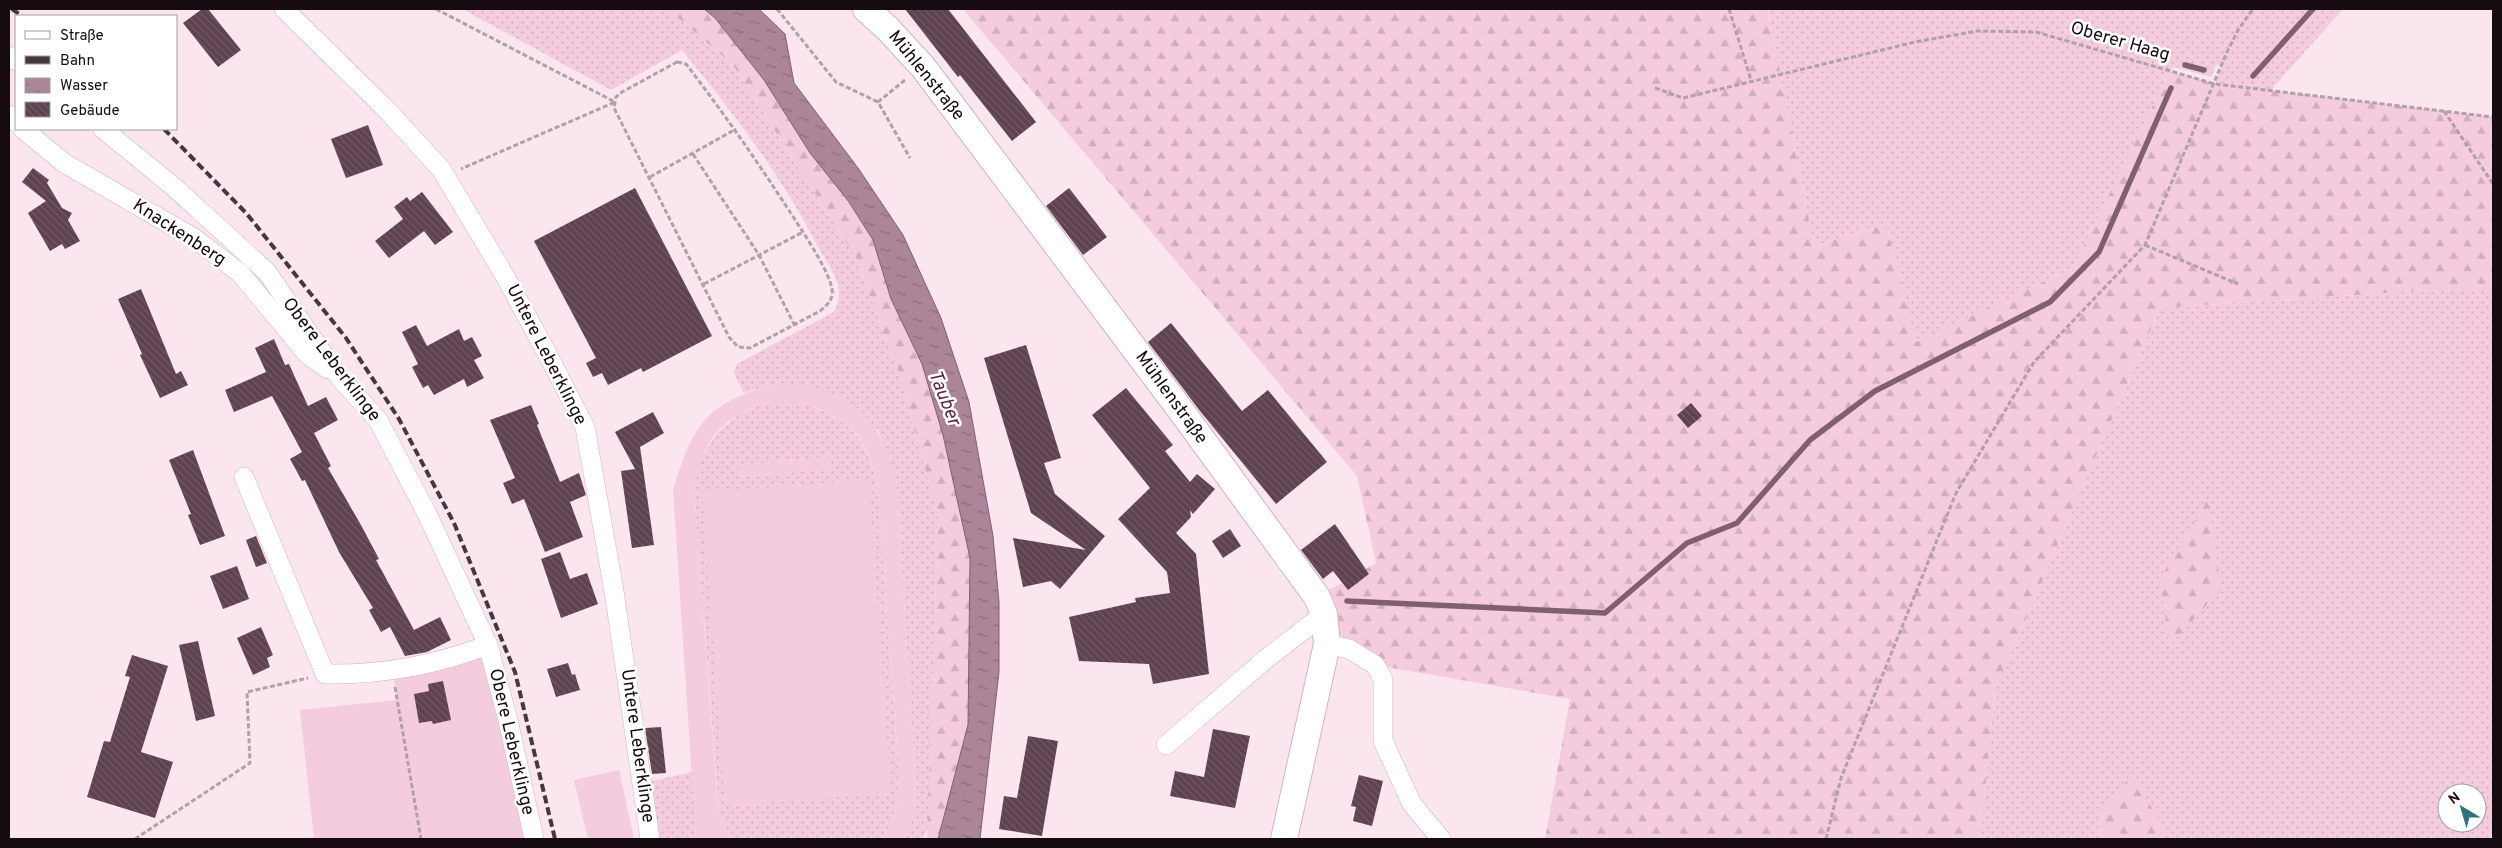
<svg xmlns="http://www.w3.org/2000/svg" width="2502" height="848" font-family="Overpass,sans-serif">
<style>
.grass{fill:url(#grass-dots);fill-rule:evenodd}
.forest{fill:url(#forest-firs)}
.garden{fill:#f4ccde}
.water{fill:url(#water-ripples);stroke:#80606f}
.lines{fill:none;stroke-linecap:round;stroke-linejoin:round}
.stream{stroke:#80606f;stroke-width:5.5}
.building{fill:url(#building-back-hatch)}
.street-casing{stroke:#d5b4c3;stroke-width:20}
.secondary-casing{stroke:#d5b4c3;stroke-width:28}
.path{stroke:#b1a0a7;stroke-width:3;stroke-dasharray:5 2.5;stroke-linecap:butt}
.street{stroke:#fff;stroke-width:19}
.secondary{stroke:#fff;stroke-width:26}
.rail{stroke:#44373d;stroke-width:4;stroke-dasharray:8 4;stroke-linecap:butt}
.labels{text-anchor:middle;dominant-baseline:central;stroke-width:5;stroke-linejoin:round;paint-order:stroke}
.street-label{font-size:18px;fill:#160b10;stroke:#fff}
.water-label{font-size:19px;font-style:italic;fill:#592540;stroke:#fff}
</style>
<defs>
<pattern id="grass-dots" width="8" height="8" patternUnits="userSpaceOnUse" patternTransform="scale(1.25)"><rect width="8" height="8" fill="#f4ccde"/><path d="M2 2h.1M6 6h.1" fill="none" stroke="#d0aebd" stroke-width="1.8" stroke-linecap="round"/></pattern>
<pattern id="forest-firs" width="22" height="20" patternUnits="userSpaceOnUse" patternTransform="scale(1.25)"><rect width="22" height="20" fill="#f4ccde"/><path d="M5 1l3.5 6h-7zM16 11l3.5 6h-7z" fill="#d0aebd"/></pattern>
<pattern id="water-ripples" width="26" height="14" patternUnits="userSpaceOnUse" patternTransform="scale(1.25)"><rect width="26" height="14" fill="#ad8598"/><path d="M2 4q2-2 4 0t4 0M15 11q2-2 4 0t4 0" fill="none" stroke="#8c6b7b"/></pattern>
<pattern id="building-back-hatch" width="6" height="6" patternUnits="userSpaceOnUse" patternTransform="scale(1.25)"><rect width="6" height="6" fill="#5e424f"/><path d="M-1 5l2 2M0 0l6 6M5-1l2 2" fill="none" stroke="#705964"/></pattern>
</defs>
<rect width="100%" height="100%" fill="#fbe6ef"/>
<g class="grass">
<path d="M462,9H668L733,65L855,256L900,376L938,516L928,828L922,839H904L914,810L915,774L896,477L878,430L778,383L744,393L734,373L737,364L834,312C837,304 841,295 838,286C835,272 824,258 817,245C781,174 732,112 682,50L611,90Z"/>
<polygon points="1768,9 2343,9 2270,91 2215,84 2222,66 2216,65 2211,77 2174,67 2170,71 2073,268 1916,343 1886,223 1814,246"/>
<path d="M2433,290H2493V839H2165V830L2100,814L2102,839H1980L1995,690L2160,308ZM2447,793H2477V823H2447Z"/>
<path d="M798,402C847,417 863,432 877,482L899,775C898,797 897,821 881,839H732L719,812L694,490L700,460L716,434L739,414L767,403ZM830,457L831,469L738,477V465Z"/>
<polygon points="692,772 696,839 650,839 642,783"/>
</g>
<g class="forest">
<polygon points="668,9 704,9 715,18 764,80 810,153 849,202 873,240 891,299 922,364 943,435 970,558 968,726 938,839 927,839 938,516 900,376 855,256 733,65"/>
<polygon points="963,9 1768,9 1814,246 1886,223 1916,342 2073,268 2170,71 2215,84 2493,117 2493,290 2433,290 2160,308 1995,690 1980,839 1545,839 1570,699 1375,665 1327,644 1317,597 1376,563 1357,476"/>
<polygon points="2209,498 2221,589 2170,645 2159,580"/>
<polygon points="2132,774 2165,830 2165,839 2102,839 2100,814"/>
</g>
<g class="garden">
<path d="M778,383C845,386 879,412 896,477L915,774L914,810L904,839H881C897,821 898,797 899,775L877,482C872,463 866,442 850,428C812,393 752,394 716,433C702,449 698,470 694,490L716,782L719,812L732,839H696L673,490C694,421 707,403 778,383Z"/>
<polygon points="830,457 831,469 738,477 737,465"/>
<polygon points="869,480 891,793 725,806 702,492"/>
<polygon points="488,645 530,839 314,839 300,710 397,700 393,671"/>
<polygon points="619,770 634,839 588,839 574,780"/>
</g>
<polygon class="water" points="704,9 759,9 785,34 794,83 858,168 903,235 941,318 969,402 993,536 999,602 999,672 980,839 938,839 968,725 970,558 943,435 922,364 891,299 873,240 849,202 810,153 764,80 715,18"/>
<g class="lines">
<g class="stream">
<polyline points="2185,65 2204,70"/>
<polyline points="2253,76 2313,9"/>
<polyline points="1347,601 1605,613 1687,543 1737,523 1810,440 1875,391 2050,302 2099,252 2171,88"/>
</g>
</g>
<g class="building">
<polygon points="202,9 208,9 241,50 218,67 183,23"/>
<polygon points="905,9 948,9 1036,122 1012,141 960,75 958,77"/>
<polygon points="368,125 383,165 346,178 331,139"/>
<polygon points="33,168 49,180 47,183 62,208 72,213 68,220 80,241 65,249 62,244 50,251 28,213 46,201 22,182"/>
<polygon points="635,188 712,336 643,372 641,368 608,385 602,373 593,377 586,363 596,358 534,241"/>
<polygon points="1069,188 1107,237 1083,255 1046,206"/>
<polygon points="422,192 453,232 435,245 424,231 389,258 375,241 403,219 394,207 407,197 410,201"/>
<polygon points="141,289 176,374 181,371 188,385 160,398 140,355 142,354 118,299"/>
<polygon points="1171,323 1242,411 1268,390 1327,462 1276,504 1200,411 1148,342"/>
<polygon points="416,325 427,346 459,329 464,341 472,337 482,356 474,360 484,378 467,387 464,379 434,395 428,385 423,388 412,367 418,364 402,332"/>
<polygon points="274,339 285,365 289,364 308,406 326,397 338,420 314,433 331,466 328,468 361,525 379,559 376,560 414,630 440,617 451,640 427,652 405,656 390,627 381,632 369,610 373,608 339,552 305,480 302,481 290,459 302,452 272,396 234,412 225,390 266,372 255,348"/>
<polygon points="1026,345 1061,458 1044,463 1055,494 1105,536 1060,589 1051,581 1023,587 1013,538 1086,550 1031,513 984,358"/>
<polygon points="1126,388 1173,445 1165,451 1190,482 1197,474 1215,489 1193,514 1190,510 1191,517 1176,533 1196,554 1209,674 1153,684 1149,664 1079,661 1069,617 1136,602 1135,598 1170,593 1167,572 1118,519 1150,488 1092,415"/>
<polygon points="1691,403 1702,416 1688,428 1677,415"/>
<polygon points="531,405 539,424 537,425 560,482 579,473 586,495 570,502 583,537 545,552 524,499 512,504 503,483 515,478 490,420"/>
<polygon points="653,412 664,433 640,447 654,545 632,548 621,471 635,469 615,432"/>
<polygon points="193,450 225,536 200,545 188,515 191,514 169,460"/>
<polygon points="1335,524 1369,574 1348,590 1333,571 1323,579 1301,550"/>
<polygon points="1230,529 1241,546 1223,558 1212,541"/>
<polygon points="256,536 267,563 256,567 246,540"/>
<polygon points="560,552 570,579 587,573 598,604 561,618 541,559"/>
<polygon points="237,566 249,599 223,609 210,576"/>
<polygon points="261,627 273,655 267,658 270,667 253,675 237,638"/>
<polygon points="198,641 215,716 196,721 179,645"/>
<polygon points="132,655 168,666 141,752 173,762 155,818 87,797 104,741 110,742 130,677 125,676"/>
<polygon points="568,663 572,675 575,674 580,690 556,697 547,669"/>
<polygon points="443,681 451,720 433,724 432,721 419,723 414,694 429,691 428,684"/>
<polygon points="661,727 666,773 652,774 645,728"/>
<polygon points="1213,729 1250,736 1235,808 1170,796 1175,771 1204,777"/>
<polygon points="1028,736 1058,741 1042,836 999,829 1004,796 1017,798"/>
<polygon points="1359,775 1383,781 1372,826 1353,821 1356,807 1351,806"/>
</g>
<g class="lines">
<g class="street-casing">
<g id="street">
<polyline points="284,9 385,108 441,169 505,276 549,357 585,427 614,591 650,839"/>
<polyline points="9,56 16,61"/>
<polyline points="9,115 16,122"/>
<polyline points="23,129 64,163 194,238 240,273 307,354 328,369"/>
<polyline points="103,129 175,188 267,272 339,377 378,420 427,514 488,645 508,720 534,839"/>
<path d="M244,477L325,674C381,675 436,665 488,645"/>
<polyline points="1327,644 1349,649 1375,665 1383,679 1383,741 1412,804 1441,839"/>
<polyline points="1166,745 1266,659 1324,614"/>
</g>
</g>
<g class="secondary-casing">
<polyline id="secondary" points="866,9 887,28 923,67 1182,412 1317,597 1324,614 1327,644 1284,839"/>
</g>
<g class="path">
<polyline points="436,9 615,102 461,169"/>
<polyline points="777,9 836,82 878,102"/>
<polyline points="1729,9 1751,80"/>
<path d="M677,62L686,64C723,112 757,161 790,212C801,229 826,266 831,285C835,297 829,304 820,311L750,348L738,347L729,337L614,108L616,97L622,92Z"/>
<polyline points="905,80 878,102 910,158"/>
<polyline points="1655,88 1683,98 1915,42 1977,31 2036,32 2215,84 2493,117"/>
<polyline points="2444,111 2493,184"/>
<polyline points="693,154 759,255 795,326"/>
<polyline points="650,177 736,129"/>
<polyline points="2145,245 2238,284"/>
<polyline points="704,284 803,232"/>
<polyline points="395,687 421,839"/>
<polyline points="135,839 250,763 247,692 308,678"/>
<polyline points="1826,839 1841,778 1956,493 2034,362 2145,245 2227,52 2238,30 2253,9"/>
</g>
<use href="#street" class="street"/>
<use href="#secondary" class="secondary"/>
<g class="rail">
<polyline points="12,9 22,16"/>
<polyline points="164,129 247,214 346,338 399,419 454,523 515,672 555,839"/>
</g>
</g>
<g class="labels">
<g class="street-label">
<text transform="translate(2120 42) rotate(16)">Oberer Haag</text>
<text transform="translate(926 76) rotate(51)">Mühlenstraße</text>
<text transform="translate(179 233) rotate(33)">Knackenberg</text>
<text transform="translate(546 355) rotate(63)">Untere Leberklinge</text>
<text transform="translate(331 360) rotate(53)">Obere Leberklinge</text>
<text transform="translate(1171 398) rotate(54)">Mühlenstraße</text>
<text transform="translate(511 742) rotate(77)">Obere Leberklinge</text>
<text transform="translate(637 746) rotate(82)">Untere Leberklinge</text>
</g>
<g class="water-label">
<text transform="translate(944 398) rotate(68)">Tauber</text>
</g>
</g>
<rect width="2502" height="848" fill="none" stroke="#160b10" stroke-width="20"/>
<rect x="15" y="15" width="162" height="115" fill="#ffffff" stroke="#a29d9f"/>
<rect x="25" y="31" width="25" height="8" fill="#ffffff" stroke="#a29d9f"/>
<text x="60" y="40" font-size="15" fill="#160b10">Straße</text>
<rect x="25" y="56" width="25" height="8" fill="#44373d" stroke="#a29d9f"/>
<text x="60" y="65" font-size="15" fill="#160b10">Bahn</text>
<rect x="25" y="78" width="25" height="15" fill="url(#water-ripples)" stroke="#a29d9f"/>
<text x="60" y="90" font-size="15" fill="#160b10">Wasser</text>
<rect x="25" y="102" width="25" height="15" fill="url(#building-back-hatch)" stroke="#a29d9f"/>
<text x="60" y="115" font-size="15" fill="#160b10">Gebäude</text>
<g transform="translate(2462 808) rotate(322)"><circle r="24" fill="#ffffff" stroke="#a29d9f"/>
<path d="M0-4L9 19L0 12L-9 19Z" fill="#2c7679"/>
<text y="-8" font-size="14" font-weight="bold" text-anchor="middle" fill="#160b10">N</text>
</g>
</svg>
